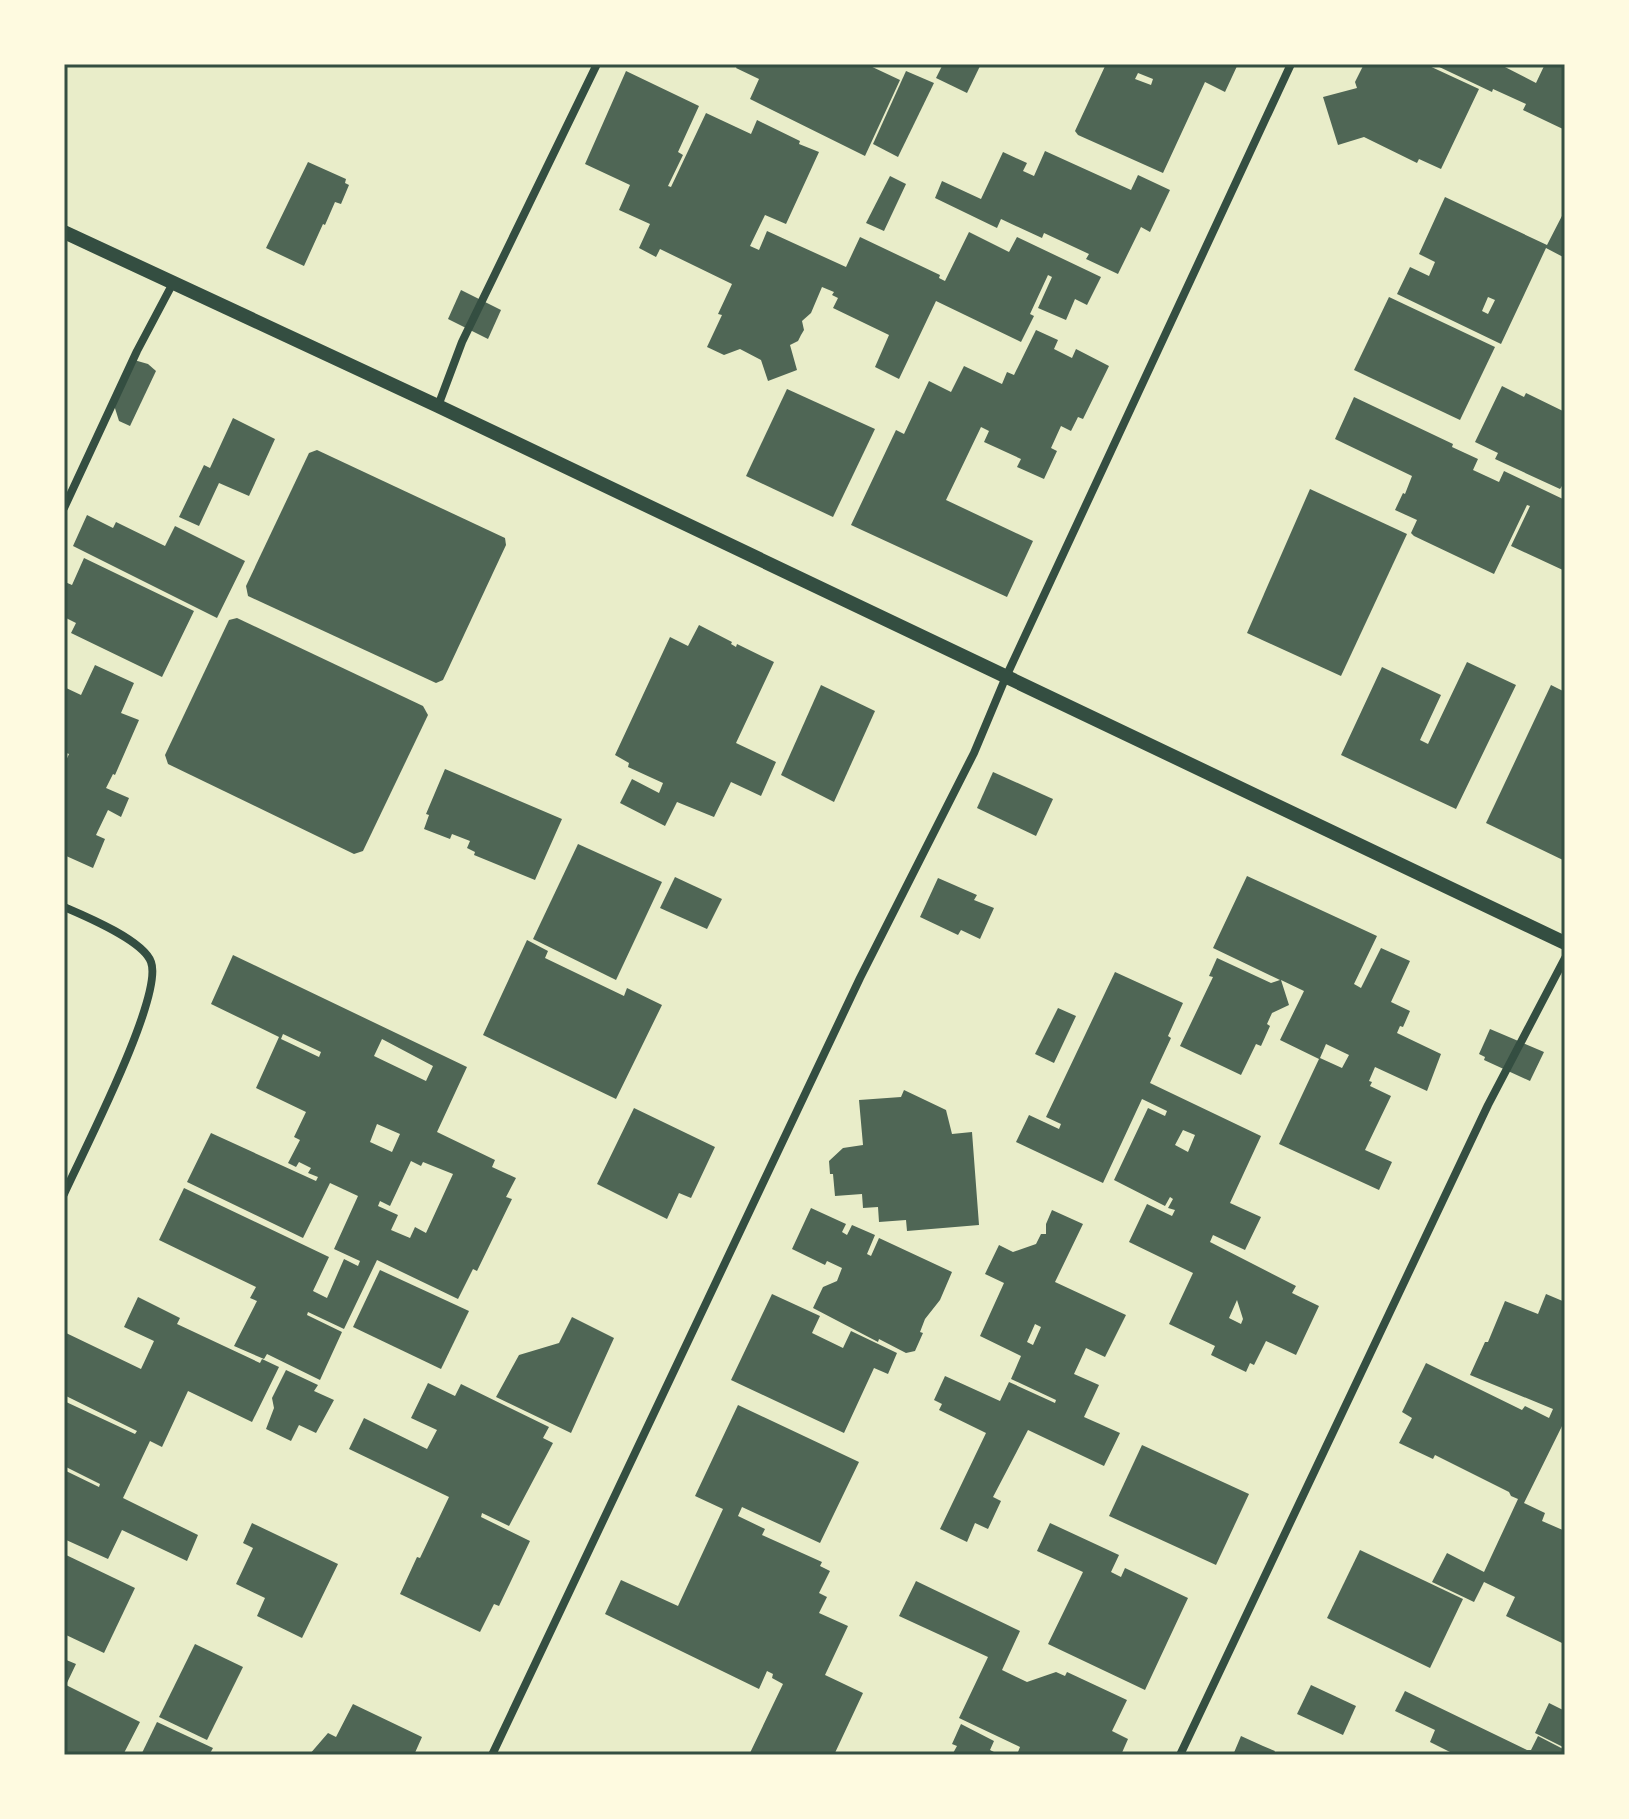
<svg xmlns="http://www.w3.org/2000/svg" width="1629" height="1819" font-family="'Alegreya Sans',sans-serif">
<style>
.building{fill:#4f6655;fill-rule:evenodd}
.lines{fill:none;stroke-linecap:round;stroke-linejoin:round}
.minor{stroke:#344e41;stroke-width:8}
.tertiary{stroke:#344e41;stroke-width:14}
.neatline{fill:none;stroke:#344e41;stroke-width:3}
</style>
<rect width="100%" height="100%" fill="#e9edc9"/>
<g class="building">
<polygon points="738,64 866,64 900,80 865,156 750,99 759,79 736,68"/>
<polygon points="943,64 981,64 967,93 936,78"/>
<path d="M1106,64H1166L1173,67L1175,64H1238L1225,92L1205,82L1163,173L1078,135L1075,131ZM1138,73L1153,79L1151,85L1135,79Z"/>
<polygon points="1364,64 1425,64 1479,89 1441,169 1419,159 1417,163 1364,137 1338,145 1323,97 1357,88 1355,82"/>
<polygon points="1433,64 1504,64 1503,66 1536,83 1545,64 1565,64 1565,130 1523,110 1526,104 1493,89 1492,92"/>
<polygon points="626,71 699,106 678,152 683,155 668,186 671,187 706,113 751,134 757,120 800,141 799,144 819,152 786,224 765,215 750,246 759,250 767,231 846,267 860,237 940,275 939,278 945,281 969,232 1009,252 1017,237 1101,277 1087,305 1075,299 1066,320 1038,308 1052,277 1048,275 1030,314 1034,316 1021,342 936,301 899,379 875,367 889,335 833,308 838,298 832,295 834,292 822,287 811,313 802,321 804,330 801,335 798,341 790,345 797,370 768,381 761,360 740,349 724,355 707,347 722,315 718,314 732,284 660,249 656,257 639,248 650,224 619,210 630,185 585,164"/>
<polygon points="906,71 934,83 898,157 873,144"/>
<polygon points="1045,151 1131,190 1138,175 1170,190 1150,232 1141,227 1118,274 1086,259 1089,254 1044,233 1042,238 1001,219 997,228 935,198 942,181 981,199 1003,152 1027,163 1023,171 1034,176"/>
<polygon points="308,162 346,179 345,183 349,185 341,204 335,202 325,225 323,224 304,266 266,248"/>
<polygon points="890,176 906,184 884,231 866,223"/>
<path d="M1445,197L1547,245L1565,210V258L1546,248L1501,344L1397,294L1410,267L1429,276L1435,262L1419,254ZM1488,297L1495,300L1488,314L1482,311Z"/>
<polygon points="461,290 501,310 488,339 448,319"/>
<polygon points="1389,297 1495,347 1460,420 1354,370"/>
<polygon points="1036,330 1058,340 1054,349 1072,358 1076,349 1109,366 1083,419 1078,417 1071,431 1061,426 1051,448 1057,451 1044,479 1017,467 1021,459 984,442 989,431 981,427 946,500 1033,541 1007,597 851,525 896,430 904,434 929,381 951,392 964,366 1002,384 1007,372 1014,375"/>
<polygon points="134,360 148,364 156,371 130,426 119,421 114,405"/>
<polygon points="1502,386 1524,397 1526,393 1565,412 1565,487 1562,486 1560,489 1495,459 1498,453 1475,442"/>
<polygon points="787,389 875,429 833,517 746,476"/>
<polygon points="1354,397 1453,444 1452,447 1478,459 1473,470 1499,482 1504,471 1565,500 1565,571 1511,546 1530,506 1527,505 1494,574 1414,536 1411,533 1417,520 1395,510 1403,493 1405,494 1412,476 1335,439"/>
<polygon points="233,418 275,439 249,496 219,483 199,526 179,517 204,465 210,468"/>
<polygon points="317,450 505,538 506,545 443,680 436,683 248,596 246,586 309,453"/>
<polygon points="1310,489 1407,534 1341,676 1247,633"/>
<polygon points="87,515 113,528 116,522 165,546 175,526 245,561 217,618 73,546"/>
<polygon points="84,558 194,611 162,677 71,633 76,623 64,617 64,584 65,582 72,585"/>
<polygon points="237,618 423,706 428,715 363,851 354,854 168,764 165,755 229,620"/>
<polygon points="699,625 732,642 731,644 736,647 737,644 774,662 736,743 776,762 761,796 731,782 714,817 677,802 665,826 620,803 632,779 659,793 663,783 628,767 629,763 615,755 670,637 688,646"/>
<polygon points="1467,662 1516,685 1456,809 1341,755 1382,667 1441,695 1420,740 1428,744"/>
<polygon points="95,665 134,683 121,713 139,720 115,775 113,774 106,788 129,798 121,817 108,810 96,835 105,839 93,868 64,855 64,765 69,754 64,752 64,687 81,695"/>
<polygon points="821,685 875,711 834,802 781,775"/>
<polygon points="1551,685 1565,692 1565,861 1486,823"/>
<polygon points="445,769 562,819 535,880 474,855 475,852 467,848 470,841 452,834 450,839 424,829 429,815 426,814"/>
<polygon points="993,772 1053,799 1036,836 977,808"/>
<polygon points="578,844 662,882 616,980 533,939"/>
<path d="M1247,876L1377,936L1354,984L1361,988L1381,948L1410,961L1391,1002L1410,1011L1403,1027L1400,1026L1397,1033L1441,1054L1427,1091L1375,1067L1369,1081L1372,1082L1370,1086L1391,1096L1365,1150L1392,1162L1379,1190L1279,1144L1319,1059L1280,1040L1304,991L1281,980L1289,1005L1272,1013L1267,1024L1270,1026L1261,1046L1256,1044L1241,1075L1180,1046L1213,977L1209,976L1217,958L1271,983L1280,980L1213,948ZM1326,1044L1349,1055L1342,1068L1320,1058Z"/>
<polygon points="675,877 722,899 707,929 660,908"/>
<polygon points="938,878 977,895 974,900 994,908 980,939 961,930 958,935 920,917"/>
<polygon points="527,940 548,951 545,958 624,996 627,988 662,1005 616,1099 483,1035"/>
<path d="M233,955L467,1067L437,1132L495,1160L492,1167L516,1178L506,1197L512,1199L477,1271L473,1269L458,1299L377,1260L344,1329L308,1312L307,1315L342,1332L320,1380L267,1354L264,1359L234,1346L257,1301L250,1298L256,1287L159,1240L184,1188L329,1257L313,1291L327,1298L344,1259L358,1266L360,1261L334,1249L358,1196L330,1183L303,1238L187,1182L211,1133L316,1181L318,1177L308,1173L311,1168L299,1162L296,1167L288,1163L300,1140L294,1137L306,1112L256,1088L279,1037L211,1004ZM283,1034L321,1052L319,1057L281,1039ZM382,1039L433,1066L426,1081L374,1056ZM377,1124L400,1134L392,1152L370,1142ZM411,1161L421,1166L423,1162L453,1174L426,1233L415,1227L410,1238L391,1230L398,1215L378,1206L380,1201L390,1206Z"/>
<path d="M1115,972L1183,1003L1168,1036L1171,1038L1150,1083L1261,1136L1230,1203L1261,1217L1245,1250L1213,1235L1210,1242L1296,1286L1292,1293L1319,1306L1296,1355L1266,1341L1254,1365L1250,1363L1246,1372L1211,1355L1215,1346L1169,1324L1193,1273L1129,1242L1147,1204L1172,1216L1175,1210L1168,1208L1173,1199L1170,1197L1165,1206L1114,1180L1148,1108L1165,1116L1167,1111L1142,1099L1103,1183L1016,1142L1029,1115L1059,1129L1061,1124L1046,1117ZM1183,1130L1195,1135L1188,1152L1175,1145ZM1237,1300L1243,1319L1241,1324L1229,1318Z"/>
<polygon points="1058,1008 1076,1016 1054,1063 1035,1054"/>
<polygon points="1490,1029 1544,1052 1530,1081 1484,1060 1485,1057 1479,1054"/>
<polygon points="904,1090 946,1110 952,1134 972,1132 979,1225 907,1231 906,1220 879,1222 878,1207 863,1208 862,1194 835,1196 833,1174 830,1174 829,1161 843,1148 863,1145 859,1100 901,1097"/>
<polygon points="634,1108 715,1147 691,1198 679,1193 667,1219 597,1184"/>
<polygon points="811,1208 846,1224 842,1232 847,1235 852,1225 875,1235 867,1254 871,1256 879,1238 952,1272 940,1300 925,1319 920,1332 923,1333 915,1351 906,1353 879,1339 878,1342 813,1308 823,1287 837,1281 842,1268 827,1261 825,1265 792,1249"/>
<path d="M1052,1210L1083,1224L1055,1282L1126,1315L1105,1357L1086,1348L1074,1374L1099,1385L1084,1417L1120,1433L1104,1466L1028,1430L993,1497L1001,1501L988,1529L975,1523L967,1542L940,1529L986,1433L939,1410L942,1404L934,1400L945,1376L1000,1401L1009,1382L1055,1403L1056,1400L1011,1379L1021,1356L980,1336L1004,1283L985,1274L999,1245L1013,1252L1036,1244L1041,1234H1046V1224ZM1035,1324L1041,1327L1033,1345L1027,1342Z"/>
<polygon points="380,1270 469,1311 441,1369 353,1327"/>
<polygon points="772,1294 820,1316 812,1333 843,1348 851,1331 897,1353 888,1374 874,1368 844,1433 731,1380"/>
<polygon points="1546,1294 1565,1302 1565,1425 1563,1424 1524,1503 1545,1513 1542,1521 1565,1531 1565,1637 1562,1643 1506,1616 1515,1597 1484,1582 1474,1602 1432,1582 1447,1553 1484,1572 1518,1499 1511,1496 1509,1492 1435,1455 1433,1459 1399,1443 1412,1418 1402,1412 1426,1363 1522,1410 1525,1406 1549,1418 1553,1409 1470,1375 1485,1342 1488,1342 1505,1301 1538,1314"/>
<polygon points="138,1297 180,1318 177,1324 260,1363 262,1359 279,1367 252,1422 188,1391 162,1447 150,1441 123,1498 198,1535 187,1561 122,1530 108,1559 64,1539 64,1470 99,1487 100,1484 64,1466 64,1401 135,1434 137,1431 64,1395 64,1332 141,1369 154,1341 124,1327"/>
<polygon points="572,1317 614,1338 571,1433 496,1397 519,1355 559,1343"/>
<polygon points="286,1370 318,1385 314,1391 334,1400 316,1433 299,1425 291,1441 266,1429 274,1408 272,1398"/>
<polygon points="428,1383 455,1396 461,1384 549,1427 543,1438 553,1443 509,1526 482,1513 481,1517 530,1541 499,1606 494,1604 480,1632 400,1594 417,1557 420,1558 449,1497 349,1449 364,1418 427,1449 437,1430 411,1418"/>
<polygon points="738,1405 859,1462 820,1543 742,1507 738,1516 765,1529 762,1535 822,1562 820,1566 830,1571 819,1593 827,1597 819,1613 848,1626 825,1675 863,1693 834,1755 749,1755 783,1684 772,1678 773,1674 767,1671 759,1689 605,1614 621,1580 678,1606 723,1509 695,1496"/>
<polygon points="1142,1445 1249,1494 1216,1565 1109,1516"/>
<polygon points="252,1523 338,1564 302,1638 257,1616 265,1598 236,1584 253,1548 243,1543"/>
<polygon points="1050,1523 1119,1555 1111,1572 1121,1577 1125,1568 1188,1598 1145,1690 1048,1644 1083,1572 1037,1551"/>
<polygon points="1360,1550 1463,1599 1430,1668 1327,1618"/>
<polygon points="64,1554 135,1588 104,1653 64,1634"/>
<polygon points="916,1581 1020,1631 1002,1670 1027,1682 1056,1672 1065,1676 1067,1672 1127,1700 1112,1731 1128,1739 1121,1755 1025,1755 1018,1752 1020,1747 959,1718 988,1657 899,1616"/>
<polygon points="195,1644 243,1667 207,1740 159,1717"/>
<polygon points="64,1659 76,1664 66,1685 140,1722 123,1755 64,1755"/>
<polygon points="1311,1685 1356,1706 1343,1735 1297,1714"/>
<polygon points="1405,1691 1527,1750 1531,1750 1538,1736 1565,1750 1565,1755 1456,1755 1430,1742 1435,1730 1395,1711"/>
<polygon points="1549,1703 1565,1711 1565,1748 1535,1733"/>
<polygon points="353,1704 422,1737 414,1755 309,1755 328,1733 336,1737"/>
<polygon points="157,1722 213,1748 209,1755 141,1755"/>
<polygon points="961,1724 994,1741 990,1750 1000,1755 952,1755 957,1746 952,1744"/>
<polygon points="1241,1736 1263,1746 1275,1751 1273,1755 1233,1755"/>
</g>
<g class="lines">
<g class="minor">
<polyline points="438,406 462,342 597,64"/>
<polyline points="64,508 137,351 173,283"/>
<path d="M64,907C85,916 143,940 151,962C164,996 82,1154 64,1194"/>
<polyline points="492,1755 860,978 974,753 1005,679 1291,64"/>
<polyline points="1180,1755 1488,1105 1565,958"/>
</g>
<polyline class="tertiary" points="64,232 438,406 1565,943"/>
</g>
<rect width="1629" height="1819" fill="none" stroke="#fefae0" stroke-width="132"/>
<rect x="66" y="66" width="1497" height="1687" class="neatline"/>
</svg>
